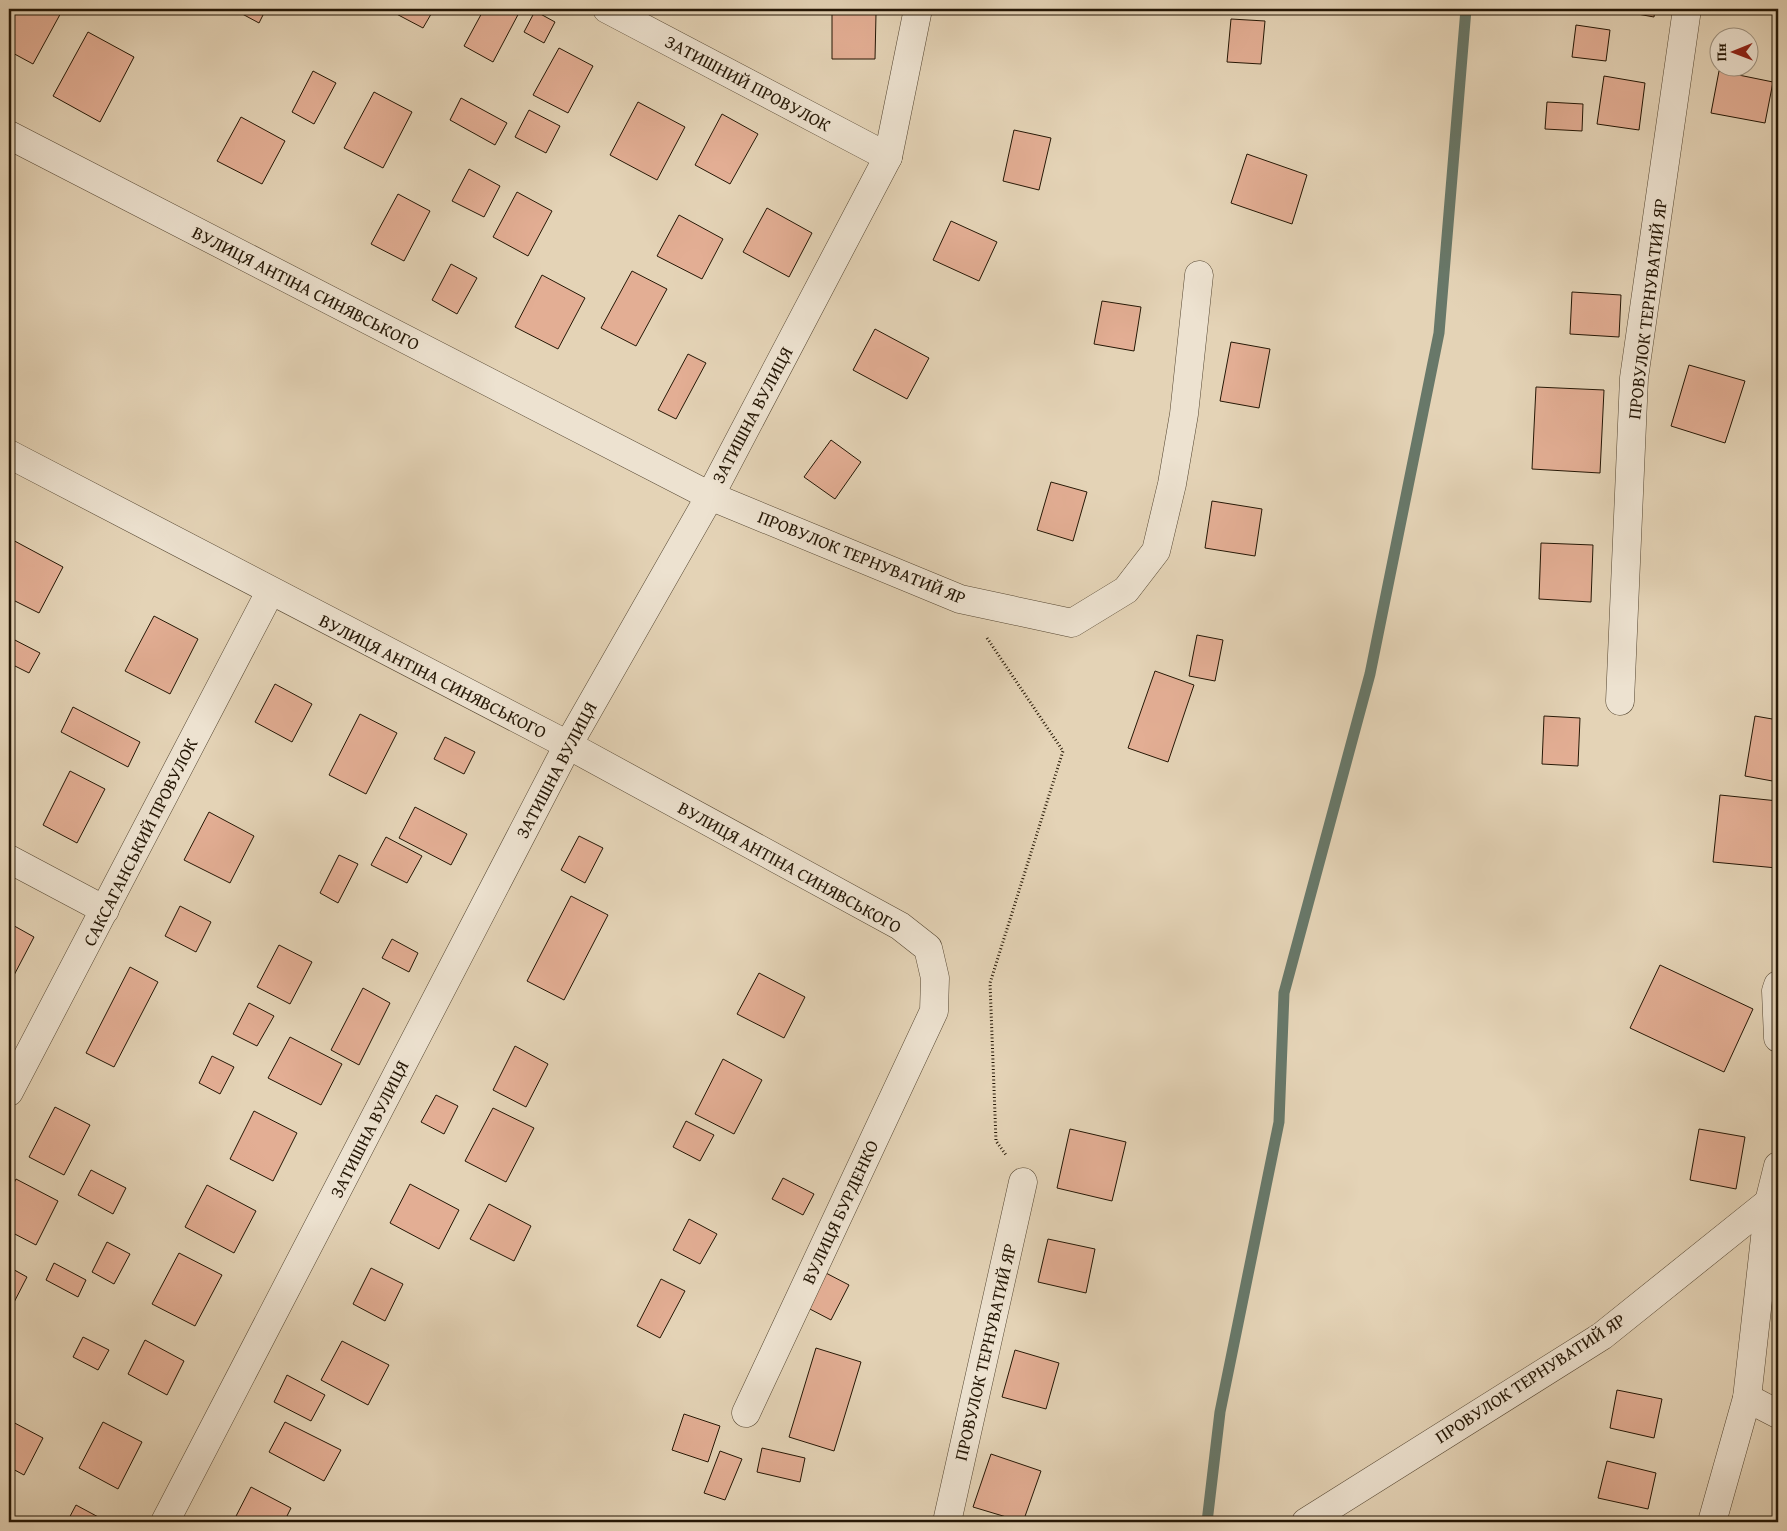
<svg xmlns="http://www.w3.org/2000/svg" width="1787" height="1531" font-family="'Gentium Book Plus',serif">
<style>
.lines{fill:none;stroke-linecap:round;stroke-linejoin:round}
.stream{stroke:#687869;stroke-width:11}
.building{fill:#e3ae94;stroke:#251705}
.minor-casing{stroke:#554631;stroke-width:29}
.path{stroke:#251705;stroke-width:3;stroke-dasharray:1 2.5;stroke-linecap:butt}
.minor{stroke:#ede2d0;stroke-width:28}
.labels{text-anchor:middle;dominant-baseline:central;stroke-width:4;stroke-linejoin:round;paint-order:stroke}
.street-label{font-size:18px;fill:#251705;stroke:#ede2d0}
</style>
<rect width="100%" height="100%" fill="#e4d3b6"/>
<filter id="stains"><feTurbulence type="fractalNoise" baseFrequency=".004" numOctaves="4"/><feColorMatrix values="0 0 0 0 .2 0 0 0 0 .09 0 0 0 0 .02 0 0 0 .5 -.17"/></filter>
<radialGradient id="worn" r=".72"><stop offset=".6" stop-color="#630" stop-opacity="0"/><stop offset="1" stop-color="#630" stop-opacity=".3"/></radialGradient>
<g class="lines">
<polyline class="stream" points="1207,1522 1220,1412 1279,1122 1284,993 1370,674 1439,333 1466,9"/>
</g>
<g class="building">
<polygon points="14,9 63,9 33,64 9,51 9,19"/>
<polygon points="233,9 266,9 259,23"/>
<polygon points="387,9 434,9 423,28"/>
<polygon points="484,9 521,9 493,62 464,46"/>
<polygon points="1610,9 1655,9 1654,17"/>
<polygon points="535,11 555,22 544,43 524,32"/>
<polygon points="832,14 876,14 875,59 832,59"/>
<polygon points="1231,19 1265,21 1261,64 1227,62"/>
<polygon points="1576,25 1610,30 1606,61 1572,57"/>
<polygon points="88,32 134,57 100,122 53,96"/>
<polygon points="559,48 593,66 568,113 533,95"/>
<polygon points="313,71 336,83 314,124 292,112"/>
<polygon points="1719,71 1773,82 1765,123 1711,113"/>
<polygon points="1604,76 1645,83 1639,130 1597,124"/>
<polygon points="374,92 412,112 383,168 344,148"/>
<polygon points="461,98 507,123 495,145 450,120"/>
<polygon points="638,102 685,127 657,180 610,155"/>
<polygon points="1547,102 1583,104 1582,131 1545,129"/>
<polygon points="529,110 560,126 546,153 515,137"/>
<polygon points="722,114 758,134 730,184 695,165"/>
<polygon points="241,117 285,141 262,184 217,161"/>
<polygon points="1014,130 1051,138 1039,190 1003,181"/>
<polygon points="1247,154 1307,175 1292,224 1231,203"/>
<polygon points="469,169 500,186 484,217 452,201"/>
<polygon points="517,192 552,211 528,256 493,237"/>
<polygon points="398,194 430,211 404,261 371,244"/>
<polygon points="767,208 812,233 789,277 743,252"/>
<polygon points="679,215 723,239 702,279 657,256"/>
<polygon points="951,221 997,242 979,281 933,260"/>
<polygon points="451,264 477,278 457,314 432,300"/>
<polygon points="632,271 667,289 636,346 601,328"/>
<polygon points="542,275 585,298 558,349 515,327"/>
<polygon points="1572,292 1621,295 1619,337 1570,334"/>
<polygon points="1102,301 1141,307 1134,351 1094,344"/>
<polygon points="875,329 929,358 907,399 853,370"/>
<polygon points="1231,342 1270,349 1259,408 1220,401"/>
<polygon points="688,354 706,363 676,419 658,410"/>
<polygon points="1689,365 1745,381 1725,443 1671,426"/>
<polygon points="1536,387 1604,390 1600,473 1532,469"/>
<polygon points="831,440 861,462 835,499 804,477"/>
<polygon points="1051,482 1087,492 1073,541 1037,530"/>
<polygon points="1212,501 1262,509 1255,556 1205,548"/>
<polygon points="9,538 63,567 39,613 9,598"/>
<polygon points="1541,543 1593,545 1591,602 1539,599"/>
<polygon points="154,616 198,639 170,694 125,671"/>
<polygon points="1197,635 1223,640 1215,681 1189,676"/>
<polygon points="9,637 40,653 29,673 9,663"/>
<polygon points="1155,671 1194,685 1168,762 1128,748"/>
<polygon points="275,684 312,704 292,742 255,722"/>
<polygon points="73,707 140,742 128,767 61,732"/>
<polygon points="360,714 397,733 366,794 329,775"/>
<polygon points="1544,716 1580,718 1578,766 1542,764"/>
<polygon points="1755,716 1778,720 1778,782 1745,776"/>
<polygon points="445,737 475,752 464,774 434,759"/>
<polygon points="70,771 105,789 77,843 43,825"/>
<polygon points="1720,795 1778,801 1777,868 1713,862"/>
<polygon points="415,807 467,834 451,865 399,838"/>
<polygon points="209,812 254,836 230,883 184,860"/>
<polygon points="579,836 603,848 585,883 561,870"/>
<polygon points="386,837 422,856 407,883 371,865"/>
<polygon points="339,855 358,864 338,903 320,893"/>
<polygon points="571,896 608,915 564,1000 527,981"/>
<polygon points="180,906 211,922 196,952 165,936"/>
<polygon points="9,923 34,937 12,979 9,978"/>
<polygon points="392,939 418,953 409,972 382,958"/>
<polygon points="279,945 312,962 290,1004 257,987"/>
<polygon points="1660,965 1753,1009 1724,1072 1630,1028"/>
<polygon points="130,967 158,982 114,1067 86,1053"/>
<polygon points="759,973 805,997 784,1038 737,1014"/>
<polygon points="363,988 390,1003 359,1065 331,1050"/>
<polygon points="249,1003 274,1016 257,1046 233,1034"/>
<polygon points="290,1037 342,1064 321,1105 268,1078"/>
<polygon points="515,1046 548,1064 526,1107 493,1090"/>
<polygon points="212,1056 234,1067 220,1094 199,1083"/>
<polygon points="723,1059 762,1080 734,1134 695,1114"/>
<polygon points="436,1095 458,1106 444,1134 421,1122"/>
<polygon points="55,1107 90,1125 64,1175 29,1157"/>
<polygon points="493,1108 534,1128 506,1182 465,1161"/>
<polygon points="254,1111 297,1133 273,1181 230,1159"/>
<polygon points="686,1121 714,1135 700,1161 673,1147"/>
<polygon points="1070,1129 1126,1142 1112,1201 1057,1188"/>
<polygon points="1699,1129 1745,1137 1736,1189 1690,1180"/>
<polygon points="91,1170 126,1188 113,1214 78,1195"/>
<polygon points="783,1178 814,1194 803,1215 772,1199"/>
<polygon points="16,1179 58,1201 36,1245 9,1231 9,1193"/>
<polygon points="410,1184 459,1210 439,1249 390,1223"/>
<polygon points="207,1185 256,1211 234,1253 185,1227"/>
<polygon points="489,1204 531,1226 514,1261 470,1239"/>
<polygon points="689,1219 717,1234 700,1264 673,1250"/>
<polygon points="1048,1239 1095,1249 1086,1293 1038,1282"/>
<polygon points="107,1242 130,1254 114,1284 92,1272"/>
<polygon points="179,1253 222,1275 195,1326 152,1304"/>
<polygon points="54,1263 86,1280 78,1297 46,1280"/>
<polygon points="9,1267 27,1277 9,1312"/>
<polygon points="371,1268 403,1284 385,1321 353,1304"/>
<polygon points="824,1272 849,1285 831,1320 806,1307"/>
<polygon points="661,1279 685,1291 660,1338 637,1326"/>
<polygon points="83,1337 109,1350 98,1370 73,1357"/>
<polygon points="145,1340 184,1361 167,1395 128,1374"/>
<polygon points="342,1341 389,1365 368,1405 321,1380"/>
<polygon points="816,1348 861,1362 834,1451 789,1437"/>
<polygon points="1015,1350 1059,1363 1046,1409 1002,1397"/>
<polygon points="287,1375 325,1395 311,1421 274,1402"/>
<polygon points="1617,1390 1662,1399 1654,1438 1610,1428"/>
<polygon points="684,1414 720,1426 708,1462 672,1450"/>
<polygon points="9,1420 43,1438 24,1475 9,1467"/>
<polygon points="103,1422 142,1442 118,1489 79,1468"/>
<polygon points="285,1422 341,1450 324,1481 269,1452"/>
<polygon points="762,1448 805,1458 800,1482 757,1472"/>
<polygon points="720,1451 742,1459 725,1500 704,1493"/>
<polygon points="991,1454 1041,1471 1023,1522 973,1507"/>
<polygon points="1607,1461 1656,1473 1648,1509 1598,1498"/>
<polygon points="251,1487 291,1508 284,1522 233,1522"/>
<polygon points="76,1505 102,1519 100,1522 67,1522"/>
</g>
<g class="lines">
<g class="minor-casing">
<g id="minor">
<polyline points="607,9 888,157"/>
<polyline points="9,135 710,496 960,599 1072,623 1126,590 1156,551 1172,484 1184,414 1199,275"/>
<polyline points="9,454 568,745 900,926 928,948 935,978 934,1011 746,1413"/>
<polyline points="1620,701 1634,378 1687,9"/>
<polyline points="9,859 105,910"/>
<polyline points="1778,985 1776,991 1778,1038"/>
<polyline points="9,1092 270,592"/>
<polyline points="1747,1398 1778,1414"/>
<polyline points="165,1522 568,745 710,496 888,157 918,9"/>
<polyline points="947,1522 1023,1182"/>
<polyline points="1306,1522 1602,1336 1769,1202"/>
<polyline points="1712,1522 1747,1398 1769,1202 1778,1166"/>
</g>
</g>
<polyline class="path" points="987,638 1063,751 990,983 996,1141 1006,1155"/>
<use href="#minor" class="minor"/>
</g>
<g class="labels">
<g class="street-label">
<text transform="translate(748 83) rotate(28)">ЗАТИШНИЙ ПРОВУЛОК</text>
<text transform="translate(306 288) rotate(27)">ВУЛИЦЯ АНТІНА СИНЯВСЬКОГО</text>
<text transform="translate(1647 309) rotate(-83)">ПРОВУЛОК ТЕРНУВАТИЙ ЯР</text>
<text transform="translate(752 415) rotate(-62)">ЗАТИШНА ВУЛИЦЯ</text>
<text transform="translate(862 557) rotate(22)">ПРОВУЛОК ТЕРНУВАТИЙ ЯР</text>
<text transform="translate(433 676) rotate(27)">ВУЛИЦЯ АНТІНА СИНЯВСЬКОГО</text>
<text transform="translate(556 770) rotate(-62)">ЗАТИШНА ВУЛИЦЯ</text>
<text transform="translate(140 842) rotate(-63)">САКСАГАНСЬКИЙ ПРОВУЛОК</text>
<text transform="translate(790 867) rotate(29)">ВУЛИЦЯ АНТІНА СИНЯВСЬКОГО</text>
<text transform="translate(369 1129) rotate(-63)">ЗАТИШНА ВУЛИЦЯ</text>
<text transform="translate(840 1212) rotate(-65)">ВУЛИЦЯ БУРДЕНКО</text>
<text transform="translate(985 1352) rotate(-77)">ПРОВУЛОК ТЕРНУВАТИЙ ЯР</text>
<text transform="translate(1530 1378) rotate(-33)">ПРОВУЛОК ТЕРНУВАТИЙ ЯР</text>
</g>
</g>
<rect width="1787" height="1531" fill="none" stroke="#e4d3b6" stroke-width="30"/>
<rect x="10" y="10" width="1767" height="1511" fill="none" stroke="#251705" stroke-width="2.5"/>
<rect x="15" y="15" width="1757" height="1501" fill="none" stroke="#251705"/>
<g transform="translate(1734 52) rotate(269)"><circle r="24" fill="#ede2d0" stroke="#9d917f"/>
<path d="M0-4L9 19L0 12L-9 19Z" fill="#8f2418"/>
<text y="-8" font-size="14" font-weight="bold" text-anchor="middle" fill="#251705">Пн</text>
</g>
<rect width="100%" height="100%" filter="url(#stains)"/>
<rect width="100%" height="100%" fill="url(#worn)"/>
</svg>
